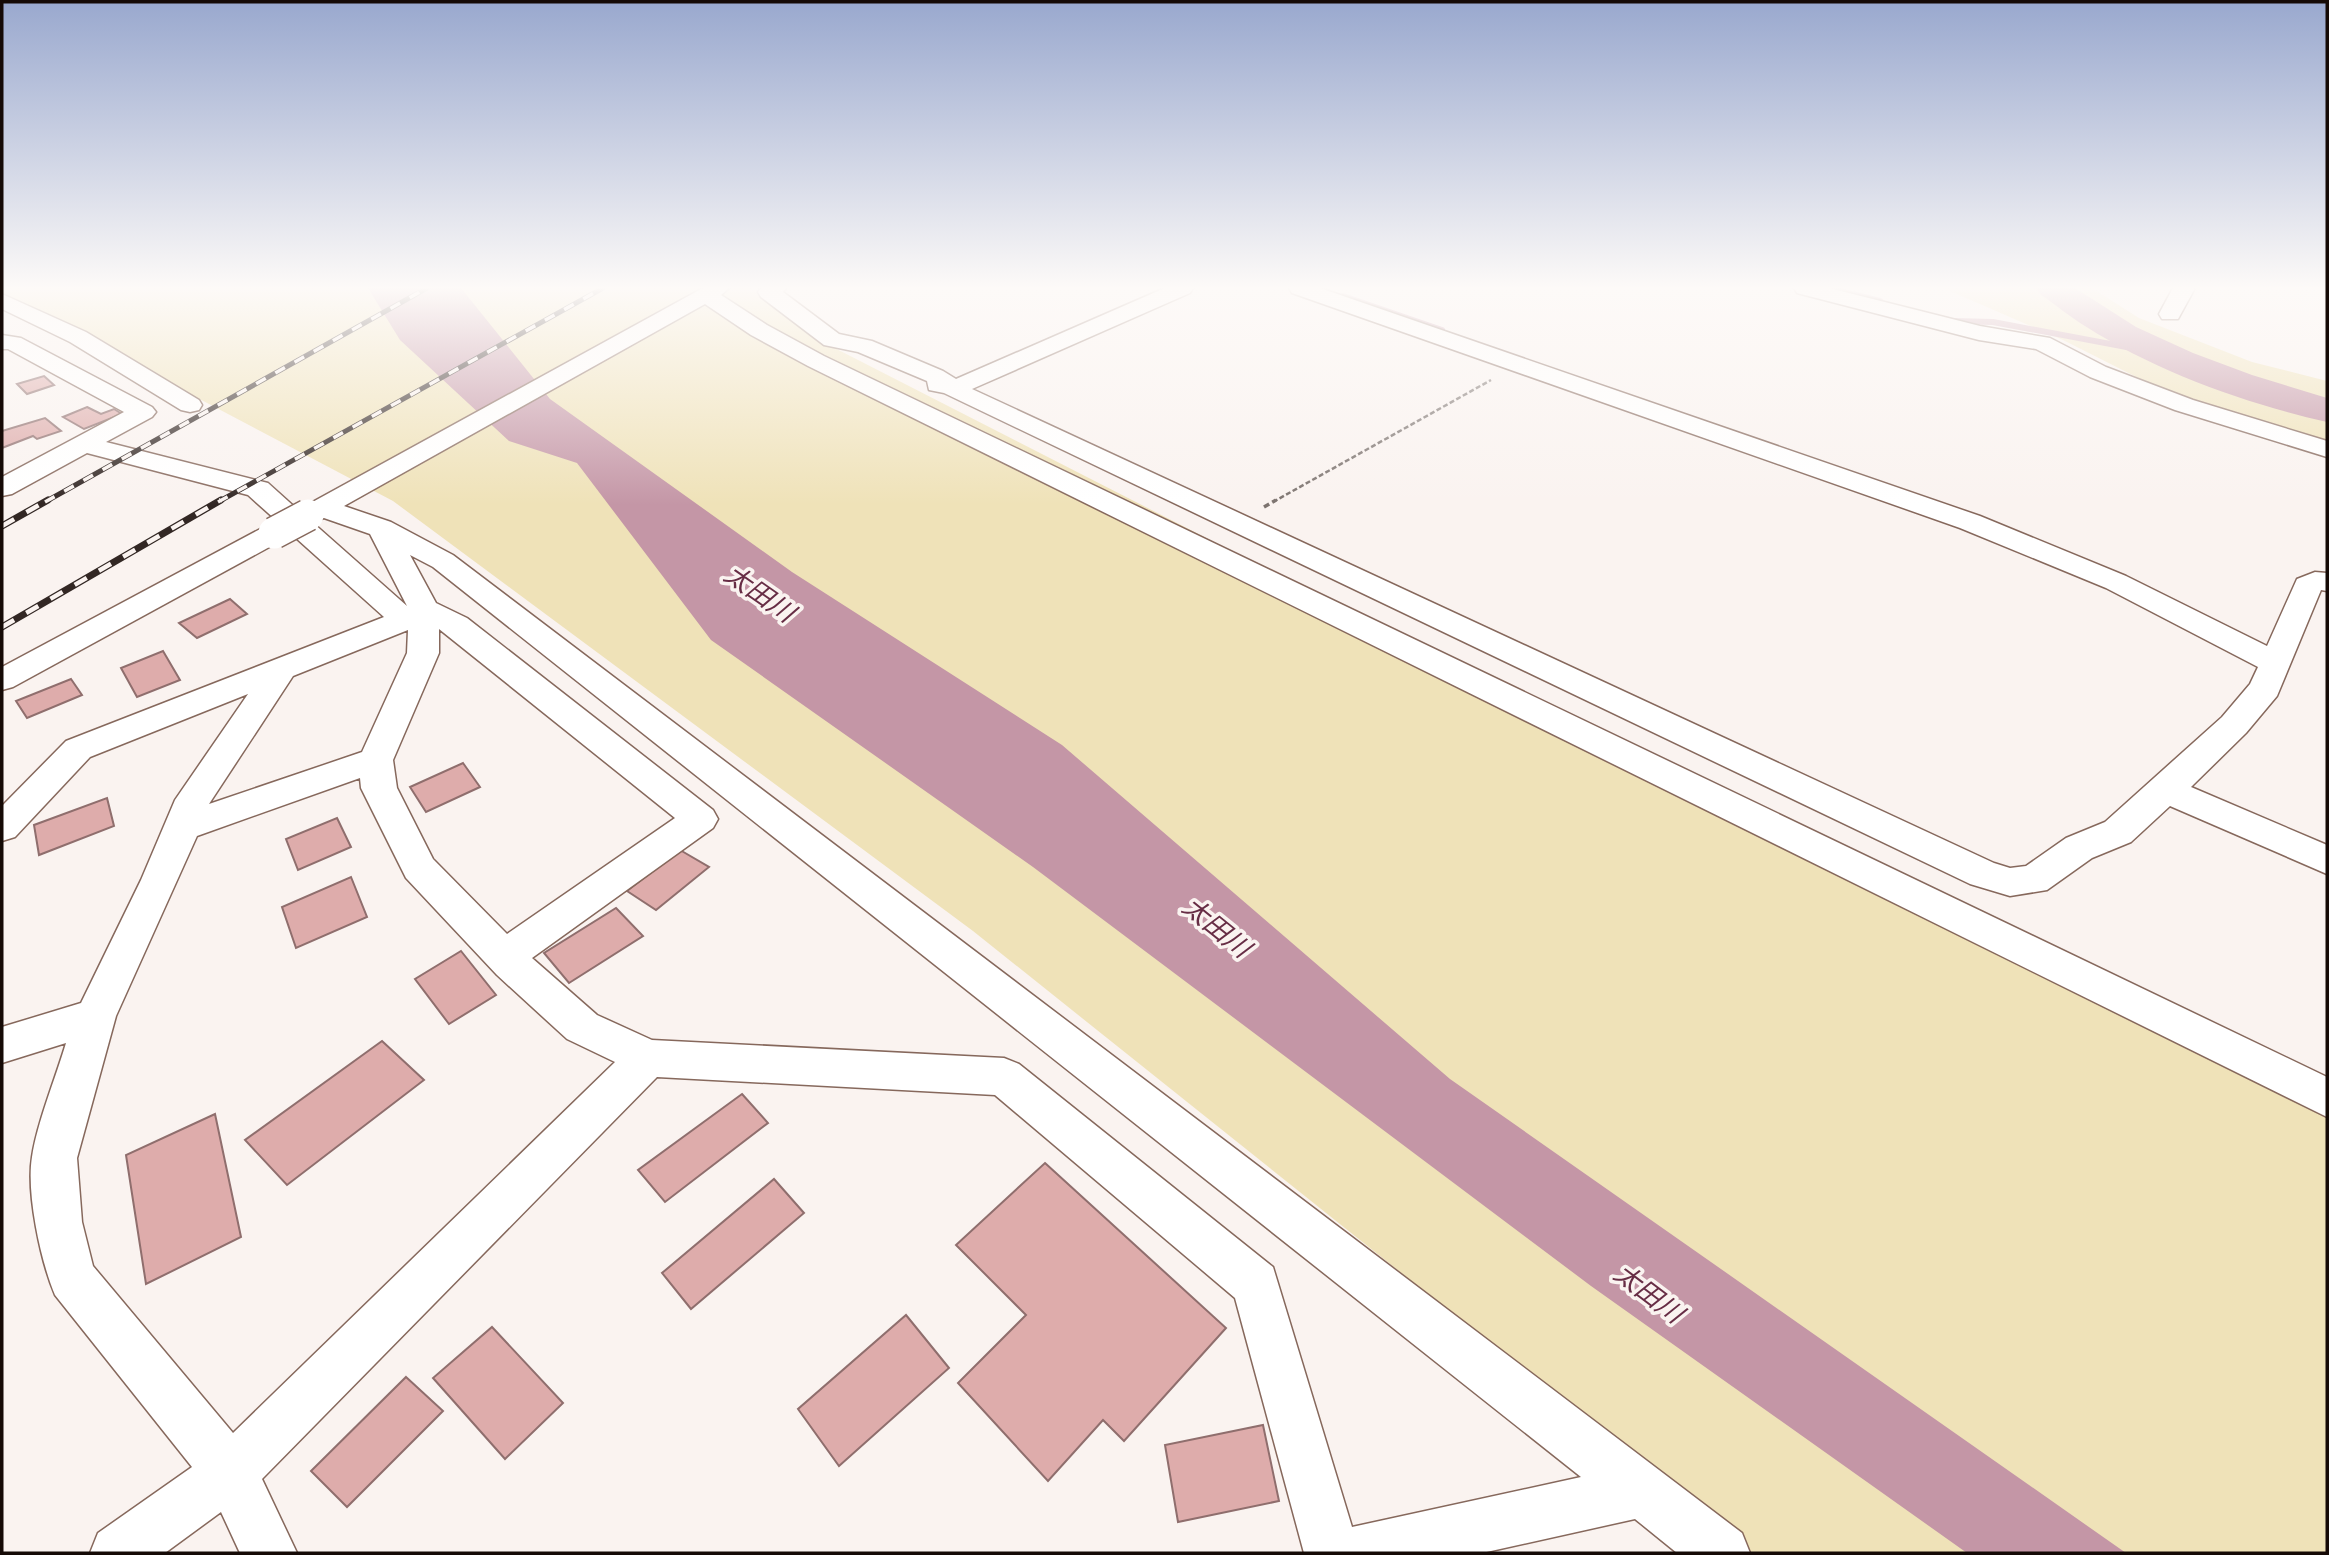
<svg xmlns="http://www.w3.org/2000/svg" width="2329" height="1555" font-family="'Titillium Web','Noto Sans JP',sans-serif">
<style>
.green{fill:#efe2b8}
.water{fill:#c496a6}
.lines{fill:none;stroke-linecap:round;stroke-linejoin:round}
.stream{stroke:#c496a6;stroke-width:6}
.river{fill:#c496a6;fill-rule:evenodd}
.building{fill:#deacab;stroke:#8f6e6d;stroke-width:2}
.minor-casing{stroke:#86685c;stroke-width:3}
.path-far1{stroke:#7c736f;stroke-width:2.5;stroke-dasharray:5 2.5;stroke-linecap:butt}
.path{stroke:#7c736f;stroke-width:3.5;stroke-dasharray:6 3.5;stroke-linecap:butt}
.minor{fill:#fff;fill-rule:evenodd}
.rail-far1-casing{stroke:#322724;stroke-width:5}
.rail-casing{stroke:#322724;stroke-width:7}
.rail-far1{stroke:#faf3f0;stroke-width:3.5;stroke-dasharray:11;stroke-linecap:butt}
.rail{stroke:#faf3f0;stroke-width:4.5;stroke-dasharray:14;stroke-linecap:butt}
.minor-bridge-casing{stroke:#86685c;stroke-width:34;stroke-linecap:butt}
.minor-bridge{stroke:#fff;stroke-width:31}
.labels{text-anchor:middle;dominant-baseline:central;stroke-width:7;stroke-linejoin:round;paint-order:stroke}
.water-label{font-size:26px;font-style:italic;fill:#672d45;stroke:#faf3f0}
</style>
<rect width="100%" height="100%" fill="#faf3f0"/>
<g class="green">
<polygon points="2,288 752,288 817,339 1842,863 2327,1106 2327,1553 1752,1553 973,931 393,501 2,295"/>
<polygon points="1943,288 2092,288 2139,318 2252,362 2327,381 2327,444 2182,400 2063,340"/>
</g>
<polygon class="water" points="368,288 461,288 550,399 792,572 1062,745 1450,1079 2126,1553 1967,1553 1591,1286 1033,867 711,640 577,463 509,441 400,340"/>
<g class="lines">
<g class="stream">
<polyline points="1828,288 1880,301"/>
<polyline points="1343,296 1442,330"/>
<polyline points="1954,321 1993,322 2169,355"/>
</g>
<path class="river" d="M2036,288H2075L2136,327L2193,353L2252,375L2327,398V422C2244,403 2157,372 2085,326C2070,317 2056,305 2041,295Z"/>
</g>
<g class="building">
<polygon points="44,376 54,385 27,394 17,384"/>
<polygon points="87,407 101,414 114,409 122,414 84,429 63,417"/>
<polygon points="45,418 61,431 37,439 33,436 2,448 2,431"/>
<polygon points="230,599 247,614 197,638 179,623"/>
<polygon points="163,651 180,680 137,697 121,668"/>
<polygon points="71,679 82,695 27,718 16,701"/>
<polygon points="463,763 480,787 426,812 410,787"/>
<polygon points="107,798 114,826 39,855 34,825"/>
<polygon points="337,818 351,847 298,870 286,839"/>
<polygon points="680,850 709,867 656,910 627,891"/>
<polygon points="351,877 367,917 296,948 282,907"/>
<polygon points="616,908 643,936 569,983 544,953"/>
<polygon points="461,951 496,995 449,1024 415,979"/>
<polygon points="382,1041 424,1080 287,1185 245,1140"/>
<polygon points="742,1094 768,1123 665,1202 638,1170"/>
<polygon points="215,1114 241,1237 146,1284 126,1155"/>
<polygon points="1045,1163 1226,1328 1124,1441 1103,1420 1048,1481 958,1383 1026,1315 956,1245"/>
<polygon points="774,1179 804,1213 691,1309 662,1273"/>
<polygon points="906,1315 949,1368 839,1466 798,1409"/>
<polygon points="492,1327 563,1403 505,1459 433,1378"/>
<polygon points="406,1377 443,1411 347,1507 311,1471"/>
<polygon points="1263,1425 1279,1501 1178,1522 1165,1445"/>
</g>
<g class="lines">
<g class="minor-casing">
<g id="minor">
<path d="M703,288H729L721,295L767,325L824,356L2327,1077V1117L808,366L751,335L705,304L344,506L391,522L453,555L1742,1533L1750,1553H1677L1635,1519L1482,1553H1304L1235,1298L995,1095L657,1077L262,1479L297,1553H240L221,1512L165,1553H90L98,1533L192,1467L55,1295C41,1262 26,1193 32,1157C37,1123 56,1077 66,1043L2,1063V1027L81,1003L141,880L175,800L248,694L90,757L15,837L2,841V806L66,741L384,617L248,495L87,453L12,494L2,496V477L124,412L8,349H2V335L21,338L152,407L156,412L152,417L106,442L268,483L298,510ZM324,518L370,534L407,606L312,522ZM410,555L433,567L1581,1477L1352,1527L1273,1267L1019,1064L1004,1058L652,1040L597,1015L532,958L713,828L718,819L713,810L467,618L436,603ZM439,629L675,818L507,934L433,859L397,788L393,760L439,653ZM408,630L407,653L362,752L209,804L293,676ZM360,778L361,788L406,878L497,975L567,1039L615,1062L233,1433L93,1266L82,1222L77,1158L116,1016L197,836Z"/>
<polygon points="761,288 786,288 783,292 839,334 872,341 943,371 956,379 1165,288 1193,288 1190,293 972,389 1994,863 2010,868 2026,866 2066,838 2105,822 2222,717 2250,684 2258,667 2106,588 1960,528 1292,293 1289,288 1320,288 1980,516 2126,576 2267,646 2297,579 2315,572 2327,573 2327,591 2321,590 2277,696 2246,733 2191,787 2327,845 2327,874 2170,806 2131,842 2092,858 2047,890 2010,896 1970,884 944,393 929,390 927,381 858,352 824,345 761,297 758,292"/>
<polygon points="1794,288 1829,288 1980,326 2050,338 2106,367 2193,400 2327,441 2327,457 2175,410 2090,377 2036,349 1979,340 1797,293"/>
<polygon points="2173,288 2195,288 2178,319 2162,319 2159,314"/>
<polygon points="2,294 86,332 199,400 202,405 199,410 190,412 181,410 70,342 2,309"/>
<polygon points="274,525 284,527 288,533 284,539 13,687 2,690 2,667 264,527"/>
</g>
</g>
<polyline class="path-far1" points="1273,502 1491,380"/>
<polyline class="path" points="1264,507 1276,500"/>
<use href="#minor" class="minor"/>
<g class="rail-far1-casing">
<g id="rail-far1">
<polyline points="45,502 427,288"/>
<polyline points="218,502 603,288"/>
</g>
</g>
<g class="rail-casing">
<g id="rail">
<polyline points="2,526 48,500"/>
<polyline points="2,627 221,500"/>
</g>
</g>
<use href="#rail-far1" class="rail-far1"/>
<use href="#rail" class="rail"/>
<g class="minor-bridge-casing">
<polyline id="minor-bridge" points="274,533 308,515"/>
</g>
<use href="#minor-bridge" class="minor-bridge"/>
</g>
<linearGradient id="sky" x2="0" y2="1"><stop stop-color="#99a8ce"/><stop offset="0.57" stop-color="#fdfaf8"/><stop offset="1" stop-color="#fdfaf8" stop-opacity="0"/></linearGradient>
<rect width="2329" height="505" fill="url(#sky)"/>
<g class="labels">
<g class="water-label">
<text transform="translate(760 593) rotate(35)">太田川</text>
<text transform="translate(1217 927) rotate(39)">太田川</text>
<text transform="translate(1649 1293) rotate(37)">太田川</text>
</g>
</g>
<rect width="2329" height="1555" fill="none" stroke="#150a06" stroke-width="7"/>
</svg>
